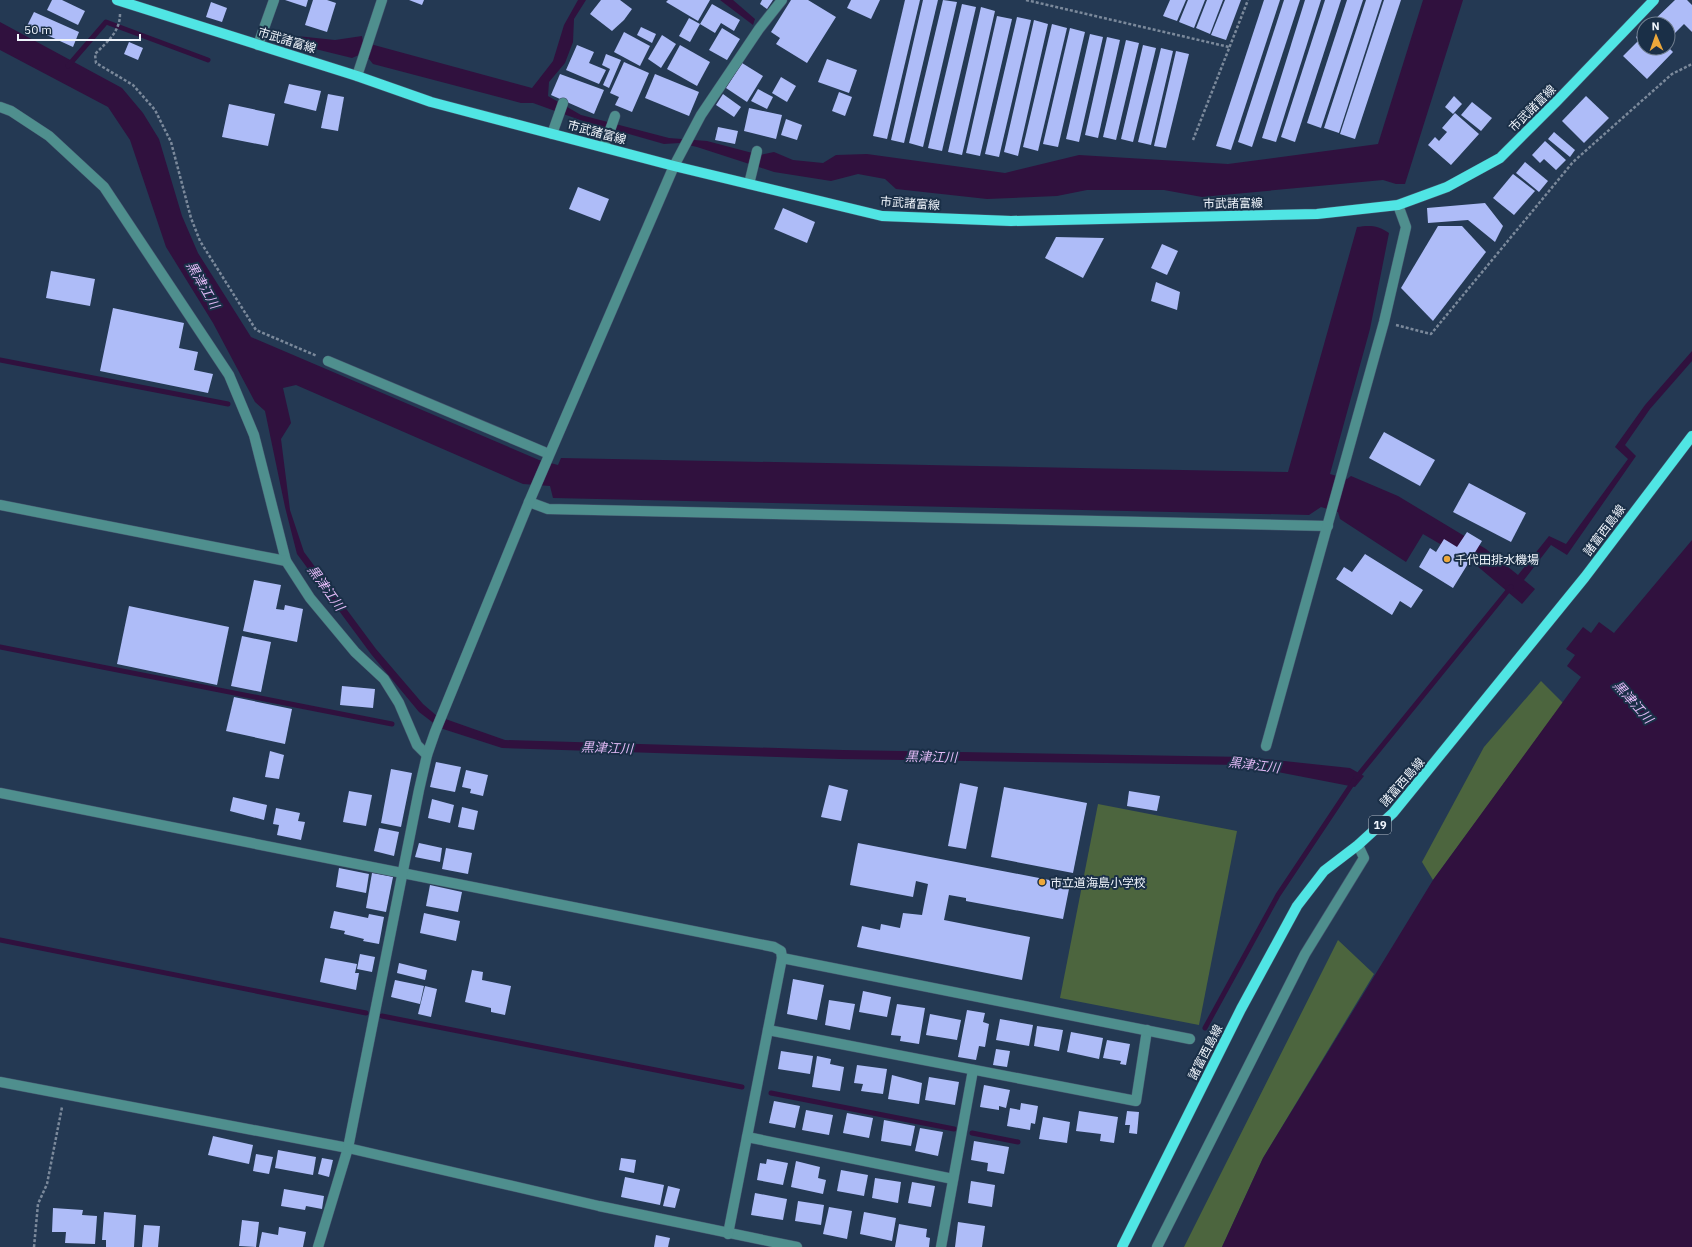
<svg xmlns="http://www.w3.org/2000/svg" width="1692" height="1247" font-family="'IBM Plex Sans','Noto Sans JP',sans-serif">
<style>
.green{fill:#4c653e}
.water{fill:#30113e}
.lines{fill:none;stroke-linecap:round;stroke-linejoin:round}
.stream{stroke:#30113e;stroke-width:5}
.building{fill:#aebcf8}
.minor-casing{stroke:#45576e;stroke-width:11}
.major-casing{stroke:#45576e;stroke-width:11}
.path{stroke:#7b899b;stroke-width:2.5;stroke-dasharray:3 2;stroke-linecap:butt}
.minor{stroke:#4f8f8e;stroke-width:10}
.major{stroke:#50e5e4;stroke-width:10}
.poi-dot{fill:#eda83b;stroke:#1a2f47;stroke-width:1.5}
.labels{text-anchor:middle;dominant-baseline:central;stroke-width:4;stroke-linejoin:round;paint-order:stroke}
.shield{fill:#1a2f47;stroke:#b0bac6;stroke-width:1}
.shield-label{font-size:11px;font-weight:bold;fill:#f0f5fc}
.street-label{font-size:12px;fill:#f0f5fc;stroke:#1a2f47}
.poi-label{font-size:12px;fill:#f0f5fc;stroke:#1a2f47;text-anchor:start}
.water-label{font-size:13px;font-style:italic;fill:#e1b9f5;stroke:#1a2f47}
</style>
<rect width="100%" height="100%" fill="#243953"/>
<g class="green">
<polygon points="1541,681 1563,703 1433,880 1422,862 1484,747"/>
<polygon points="1098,804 1237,831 1199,1025 1060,998"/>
<polygon points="1338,940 1374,974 1263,1158 1222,1247 1184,1247"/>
</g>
<g class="water">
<polygon points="578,0 586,0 574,19 573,42 565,63 549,82 548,96 581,115 669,138 707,141 760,155 774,152 793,160 823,163 836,155 867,154 1005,173 1079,155 1228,164 1378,144 1423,0 1463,0 1405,184 1396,184 1383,180 1202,197 1164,190 1087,190 1057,196 987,199 896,189 885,179 858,174 831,181 774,172 697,147 680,143 664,144 580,120 533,103 521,103 373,64 369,59 359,55 352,58 299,45 297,36 335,40 362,36 363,42 532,88 553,61 564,25"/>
<polygon points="720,0 733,0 755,19 753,25"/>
<path d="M0,22L122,88L143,113L159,139L182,216L198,253L251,337L539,460L558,465L561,458L1288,472L1357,227C1369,225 1378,225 1389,233L1370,329L1330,474L1347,479L1351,476L1398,496L1486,549L1518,575L1549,536L1566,544L1628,459L1615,447L1645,405L1692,351V361L1650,409L1625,445L1636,456L1567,555L1551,545L1524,580L1535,589L1522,604L1476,565L1423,534L1406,562L1340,519L1338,512L1321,507L1309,515L553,498L550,486L523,484L296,385L283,388L291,423L281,439L290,510L304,552L376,649L423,704L437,716L505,740L843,750L1246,757L1350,768L1364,776L1355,787L1241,765L840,759L502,748L440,728L419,712L371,654L297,554L285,507L265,411L255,402L213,323L166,247L130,140L108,107L0,50Z"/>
<polygon points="1692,540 1692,1247 1222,1247 1263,1158 1433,880 1581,677 1567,666 1575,655 1566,649 1583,627 1591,633 1599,622 1614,633"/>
</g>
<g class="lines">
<g class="stream">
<polyline points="68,66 106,22 208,60"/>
<polyline points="0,360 228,404"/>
<polyline points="0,647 392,724"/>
<polyline points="1356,778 1511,587"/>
<polyline points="0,940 366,1013"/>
<polyline points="382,1016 742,1087"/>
<polyline points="1205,1028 1278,895 1354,781"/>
<polyline points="771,1093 954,1129"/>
<polyline points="972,1133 1018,1142"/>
</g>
</g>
<g class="building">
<polygon points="52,0 62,0 85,11 78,25 47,10"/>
<polygon points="285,0 308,0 306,7"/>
<polygon points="313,0 327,0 336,3 327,32 305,25"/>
<polygon points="409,0 424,0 422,5"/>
<polygon points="601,0 620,0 632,9 624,20 612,31 590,14"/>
<polygon points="668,0 710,0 698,21 666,2"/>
<polygon points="762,0 773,0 767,9 760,4"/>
<polygon points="791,0 808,0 836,17 807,63 776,44 780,38 771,32"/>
<polygon points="851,0 880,0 871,19 847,8"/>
<polygon points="905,0 920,0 887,139 873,136"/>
<polygon points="923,0 938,0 904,143 891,140"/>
<polygon points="943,0 957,2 923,147 909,143"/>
<polygon points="1170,0 1186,0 1177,21 1163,16"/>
<polygon points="1188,0 1205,0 1194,28 1179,22"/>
<polygon points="1207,0 1223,0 1210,34 1196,28"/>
<polygon points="1225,0 1241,0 1226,40 1211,35"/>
<polygon points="1264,0 1280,0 1231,150 1216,146"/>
<polygon points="1284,0 1300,0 1252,147 1238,142"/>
<polygon points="1305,0 1321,0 1276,142 1262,138"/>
<polygon points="1325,0 1341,0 1295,142 1281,137"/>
<polygon points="1347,0 1363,0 1321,128 1307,123"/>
<polygon points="1366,0 1382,0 1339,133 1324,128"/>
<polygon points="1384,0 1401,0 1355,139 1340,134"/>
<polygon points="1675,0 1687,0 1692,5 1692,32 1684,24 1668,40 1668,24 1650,24"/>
<polygon points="211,2 227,8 222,22 206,17"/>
<polygon points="712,4 740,20 734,31 721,23 715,33 700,24"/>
<polygon points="962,4 976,7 942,151 928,148"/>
<polygon points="981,7 995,11 962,155 948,152"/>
<polygon points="34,12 79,32 73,47 27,26"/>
<polygon points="997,16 1012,19 980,156 966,153"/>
<polygon points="1017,17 1031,20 999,157 985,154"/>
<polygon points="689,18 700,24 690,42 679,36"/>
<polygon points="1034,20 1048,24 1018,156 1004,152"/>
<polygon points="1052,24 1067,28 1038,151 1023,147"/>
<polygon points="641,27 656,34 652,43 637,35"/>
<polygon points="722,28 740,39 727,60 709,50"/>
<polygon points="1070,28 1085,32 1058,147 1043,144"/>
<polygon points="1644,29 1644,48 1669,48 1673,52 1647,79 1623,56 1638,41 1636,37"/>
<polygon points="624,32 650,46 640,66 614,52"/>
<polygon points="1090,34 1103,37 1079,142 1066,139"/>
<polygon points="662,35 676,44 661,68 648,59"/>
<polygon points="1107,37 1120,40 1098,138 1085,135"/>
<polygon points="1126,40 1139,43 1116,140 1103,137"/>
<polygon points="129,42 143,48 138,60 124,54"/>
<polygon points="577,45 594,52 589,63 606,70 599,84 566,70"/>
<polygon points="680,45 710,62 697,86 667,69"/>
<polygon points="1143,45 1156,48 1133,142 1121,139"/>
<polygon points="1161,48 1173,51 1151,145 1138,142"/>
<polygon points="1176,51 1189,54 1166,148 1154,146"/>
<polygon points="606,54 621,60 609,88 603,85 610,69 602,65"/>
<polygon points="827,59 857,70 849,93 818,82"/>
<polygon points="624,62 649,73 632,112 615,105 619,97 610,93"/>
<polygon points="742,63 763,76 747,102 726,88"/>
<polygon points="560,74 604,90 594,114 551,95"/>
<polygon points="655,74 699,92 689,116 645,98"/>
<polygon points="781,77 796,86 787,102 772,93"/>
<polygon points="289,84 321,91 316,111 284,103"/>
<polygon points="758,89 773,97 767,109 751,101"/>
<polygon points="839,92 852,97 845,116 832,111"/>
<polygon points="328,94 344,97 338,131 321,128"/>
<polygon points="723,94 741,107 734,117 716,105"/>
<polygon points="1454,96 1462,104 1453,114 1445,107"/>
<polygon points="1586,96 1609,118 1584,143 1562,121"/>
<polygon points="1472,102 1492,118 1481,131 1461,115"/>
<polygon points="229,104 275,114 268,146 222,137"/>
<polygon points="749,108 782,115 776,139 744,131"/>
<polygon points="1455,113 1479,134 1451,165 1428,145 1435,137 1439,141 1447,132 1442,128"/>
<polygon points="786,119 802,125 797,140 781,135"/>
<polygon points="718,127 738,131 735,144 715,140"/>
<polygon points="1554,132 1575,150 1570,157 1548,139"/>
<polygon points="1545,141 1566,160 1556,170 1544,159 1540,163 1532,155"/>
<polygon points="1525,162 1548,181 1539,192 1516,173"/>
<polygon points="1513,174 1535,191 1514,215 1493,198"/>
<polygon points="578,187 609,199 600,221 569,209"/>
<polygon points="1485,203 1503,226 1495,242 1468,220 1428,223 1427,208"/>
<polygon points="783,208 815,222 807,243 774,229"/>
<polygon points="1438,226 1462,226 1486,252 1433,321 1401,288"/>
<polygon points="1056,237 1104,238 1083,278 1045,258"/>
<polygon points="1162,244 1178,251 1167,275 1151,268"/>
<polygon points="51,271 95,279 90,306 46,298"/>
<polygon points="1156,282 1180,292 1177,310 1151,301"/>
<polygon points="113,308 184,323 179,348 198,352 194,370 213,374 208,393 100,371"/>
<polygon points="1384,432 1435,460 1420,486 1369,458"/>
<polygon points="1469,483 1526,513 1511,542 1453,512"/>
<polygon points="1467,532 1482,541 1453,588 1419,567 1430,548 1436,552 1444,539 1457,547"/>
<polygon points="1365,554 1423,590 1411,608 1400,601 1392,615 1336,579 1344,567 1352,572"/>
<polygon points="254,580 281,585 276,609 284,610 285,605 303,609 297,642 243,631"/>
<polygon points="129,606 229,627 217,685 117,664"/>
<polygon points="242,636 271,642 261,692 231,686"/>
<polygon points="342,686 375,689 373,708 340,705"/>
<polygon points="234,697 292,709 285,744 226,731"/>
<polygon points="270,751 284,755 279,779 265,777"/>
<polygon points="436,762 461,767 455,792 430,787"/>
<polygon points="391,769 412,773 401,827 381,823"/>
<polygon points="466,770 488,775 483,796 470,793 471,789 462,787"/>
<polygon points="960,783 978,787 966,849 948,846"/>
<polygon points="829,785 848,790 841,821 821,817"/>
<polygon points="1004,787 1087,803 1073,873 991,857"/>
<polygon points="349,791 372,795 366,826 343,822"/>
<polygon points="1129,791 1160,796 1157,811 1127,806"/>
<polygon points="233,797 267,805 264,820 230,811"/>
<polygon points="432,799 454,805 450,823 428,818"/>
<polygon points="462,807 478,811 474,830 458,827"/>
<polygon points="276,808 300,813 298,821 305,822 301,840 277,835 279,825 273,824"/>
<polygon points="379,828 399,832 394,856 374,851"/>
<polygon points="419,843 442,848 440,862 415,857"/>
<polygon points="858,843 1070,884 1063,919 966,901 966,898 949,895 944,920 1030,937 1022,980 857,947 862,926 880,930 881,924 900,928 903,913 922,915 928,884 916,881 913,897 850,885"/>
<polygon points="446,848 472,853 468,874 442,869"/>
<polygon points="339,868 369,874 366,893 336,887"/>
<polygon points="372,873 393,877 386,912 366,908"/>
<polygon points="430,885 462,892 458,912 426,906"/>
<polygon points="334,911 368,918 369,914 384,917 379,944 363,941 364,939 344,934 345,931 330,928"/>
<polygon points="424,913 460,921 456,941 420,933"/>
<polygon points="360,954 375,957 372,972 357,969"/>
<polygon points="325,958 357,964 355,973 359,973 356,990 320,982"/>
<polygon points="399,963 427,970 425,980 397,973"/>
<polygon points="472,970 483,972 482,980 511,986 505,1015 491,1012 491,1008 465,1002"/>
<polygon points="793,979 824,985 817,1020 787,1014"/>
<polygon points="395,980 424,986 420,1004 391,997"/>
<polygon points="425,986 437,989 431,1017 418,1014"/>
<polygon points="863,991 891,997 887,1017 859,1012"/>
<polygon points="829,1000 855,1004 850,1030 825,1025"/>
<polygon points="897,1004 925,1008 919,1044 900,1041 901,1036 891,1035"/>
<polygon points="967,1010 985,1013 983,1022 989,1024 985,1047 979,1046 976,1060 958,1057"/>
<polygon points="930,1014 961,1020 957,1040 926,1035"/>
<polygon points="1000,1019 1033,1025 1029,1046 996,1040"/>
<polygon points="1037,1026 1063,1030 1059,1051 1034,1046"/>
<polygon points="1071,1032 1103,1038 1099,1059 1067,1052"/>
<polygon points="1107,1040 1130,1044 1126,1065 1120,1064 1121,1061 1103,1058"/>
<polygon points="996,1049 1010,1051 1007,1067 993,1065"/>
<polygon points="781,1051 813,1056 810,1074 778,1069"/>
<polygon points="817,1056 831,1059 830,1064 844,1067 840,1091 812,1087"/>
<polygon points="857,1065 887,1069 883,1094 861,1091 863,1084 854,1083"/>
<polygon points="892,1075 922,1083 919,1104 888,1099"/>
<polygon points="929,1077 959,1082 955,1105 925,1100"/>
<polygon points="984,1085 1010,1090 1006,1108 999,1106 999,1110 980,1107"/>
<polygon points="774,1101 800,1106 795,1128 769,1123"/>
<polygon points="1021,1103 1038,1106 1035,1124 1031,1123 1030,1130 1007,1126 1010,1108 1020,1110"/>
<polygon points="806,1110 833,1115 829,1135 802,1130"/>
<polygon points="1079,1111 1118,1117 1114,1143 1100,1141 1101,1134 1076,1131"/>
<polygon points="1127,1111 1139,1112 1137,1134 1129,1133 1130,1125 1125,1125"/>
<polygon points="847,1113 873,1118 869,1138 843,1133"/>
<polygon points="1043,1117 1070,1122 1067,1143 1039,1139"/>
<polygon points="884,1120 915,1126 911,1146 881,1141"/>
<polygon points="920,1128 943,1132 938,1156 915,1151"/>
<polygon points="213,1136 253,1145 249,1164 208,1155"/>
<polygon points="974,1141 1009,1147 1004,1174 987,1171 988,1163 971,1160"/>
<polygon points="278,1150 316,1157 313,1175 275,1168"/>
<polygon points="256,1154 273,1157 269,1174 253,1171"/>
<polygon points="322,1158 333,1160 329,1177 318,1174"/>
<polygon points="621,1158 636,1160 634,1173 619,1170"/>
<polygon points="767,1159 788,1163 783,1185 757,1180 760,1163 766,1164"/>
<polygon points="796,1161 820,1167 818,1178 826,1180 823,1194 791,1187"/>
<polygon points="841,1170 868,1175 864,1196 837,1191"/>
<polygon points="625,1177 664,1185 660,1205 621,1197"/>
<polygon points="875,1178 901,1182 898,1203 872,1198"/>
<polygon points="971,1181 995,1185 992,1207 968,1203"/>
<polygon points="912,1182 935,1186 931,1207 908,1203"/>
<polygon points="668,1186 680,1189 675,1208 663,1206"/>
<polygon points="284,1189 324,1196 322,1209 306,1206 305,1210 281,1206"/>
<polygon points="755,1193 787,1199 783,1220 751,1215"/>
<polygon points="798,1201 824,1205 821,1225 795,1221"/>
<polygon points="829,1207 852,1211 847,1239 823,1234"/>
<polygon points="53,1208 83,1210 82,1215 97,1216 95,1244 65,1243 66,1232 52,1232"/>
<polygon points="104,1212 136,1215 134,1247 106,1247 106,1240 102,1240"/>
<polygon points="864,1212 896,1218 892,1241 860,1234"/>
<polygon points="242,1220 259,1222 256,1247 239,1246"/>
<polygon points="958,1222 985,1226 982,1247 955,1247"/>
<polygon points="899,1224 927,1229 926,1237 930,1238 929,1247 895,1247"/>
<polygon points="144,1225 160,1226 158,1247 142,1247"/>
<polygon points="279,1227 306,1232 303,1247 259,1247 262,1232 278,1235"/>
<polygon points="656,1235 670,1238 668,1247 654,1247"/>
</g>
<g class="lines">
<g class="minor-casing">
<g id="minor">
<polyline points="258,45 274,0"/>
<polyline points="357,76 382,0"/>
<polyline points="0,107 11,111 49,136 104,187 229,375 254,435 286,561 310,598 355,652 384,679 399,703 417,745 427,755"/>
<polyline points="552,134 563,103"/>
<polyline points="604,147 615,116"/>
<polyline points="749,184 757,151"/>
<polyline points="328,361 549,454"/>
<polyline points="529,502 548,509 1328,526"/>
<polyline points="0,505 286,561"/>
<polyline points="1266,746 1384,322 1406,227 1398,205"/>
<polyline points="0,793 774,947 781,951 782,958"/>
<polyline points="768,1030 1136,1101 1147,1030"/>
<polyline points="0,1082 348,1148 599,1206 797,1247"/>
<polyline points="747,1137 953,1179"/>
<polyline points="728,1234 782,958 1190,1039"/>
<polyline points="318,1247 348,1148 419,790 427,755 435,732 529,502 674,166 701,115 759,29 782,0"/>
<polyline points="941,1247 973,1070"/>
<polyline points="1157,1247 1305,954 1364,858 1358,845"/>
</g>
</g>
<g class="major-casing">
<g id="major">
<polyline points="117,0 357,76 431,102 674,166 882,216 1011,221 1317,214 1398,205 1447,187 1500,158 1557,101 1654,0"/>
<polyline points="1122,1247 1241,1009 1297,906 1324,871 1358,845 1393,813 1585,577 1692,436"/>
</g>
</g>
<g class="path">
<polyline points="1026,0 1229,47"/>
<path d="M120,14C120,32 107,42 95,54L96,63L133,85L155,110L171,142L191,218L200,241L256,330L317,356"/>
<polyline points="1193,140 1248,0"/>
<polyline points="1396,325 1431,334 1573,162 1672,74 1692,64"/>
<polyline points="34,1247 38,1204 47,1184 62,1107"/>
</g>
<use href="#minor" class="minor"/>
<use href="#major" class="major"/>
</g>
<g class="poi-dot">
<circle cx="1447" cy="559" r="4"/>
<circle cx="1042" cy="882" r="4"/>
</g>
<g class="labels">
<rect class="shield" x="1369" y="816" width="22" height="18" rx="3"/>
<g class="shield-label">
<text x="1380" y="825">19</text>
</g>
<g class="street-label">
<text transform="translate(287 40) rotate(17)">市武諸富線</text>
<text transform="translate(1532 108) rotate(-45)">市武諸富線</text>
<text transform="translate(597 132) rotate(15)">市武諸富線</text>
<text transform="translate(910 203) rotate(4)">市武諸富線</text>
<text transform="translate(1233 203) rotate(-1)">市武諸富線</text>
<text transform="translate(1604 530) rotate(-53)">諸富西島線</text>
<text transform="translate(1402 782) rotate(-49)">諸富西島線</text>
<text transform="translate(1205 1052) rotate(-63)">諸富西島線</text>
</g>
<g class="poi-label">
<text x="1455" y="559">千代田排水機場</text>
<text x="1050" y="882">市立道海島小学校</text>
</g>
<g class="water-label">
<text transform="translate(203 285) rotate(60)">黒津江川</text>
<text transform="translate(326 588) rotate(54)">黒津江川</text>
<text transform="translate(1633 702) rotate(48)">黒津江川</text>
<text transform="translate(607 748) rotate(2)">黒津江川</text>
<text transform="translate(931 757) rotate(1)">黒津江川</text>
<text transform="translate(1254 765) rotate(7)">黒津江川</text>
</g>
</g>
<g transform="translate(1656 36) rotate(358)"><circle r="19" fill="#1a2f47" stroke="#707e8f"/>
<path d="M0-3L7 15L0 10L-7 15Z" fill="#eda83b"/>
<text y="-6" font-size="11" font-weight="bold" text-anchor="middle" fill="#f0f5fc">N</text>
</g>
<path d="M18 34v6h122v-6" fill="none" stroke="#f0f5fc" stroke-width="2"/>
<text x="24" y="34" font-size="12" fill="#f0f5fc" stroke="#1a2f47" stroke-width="3" paint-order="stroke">50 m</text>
</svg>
